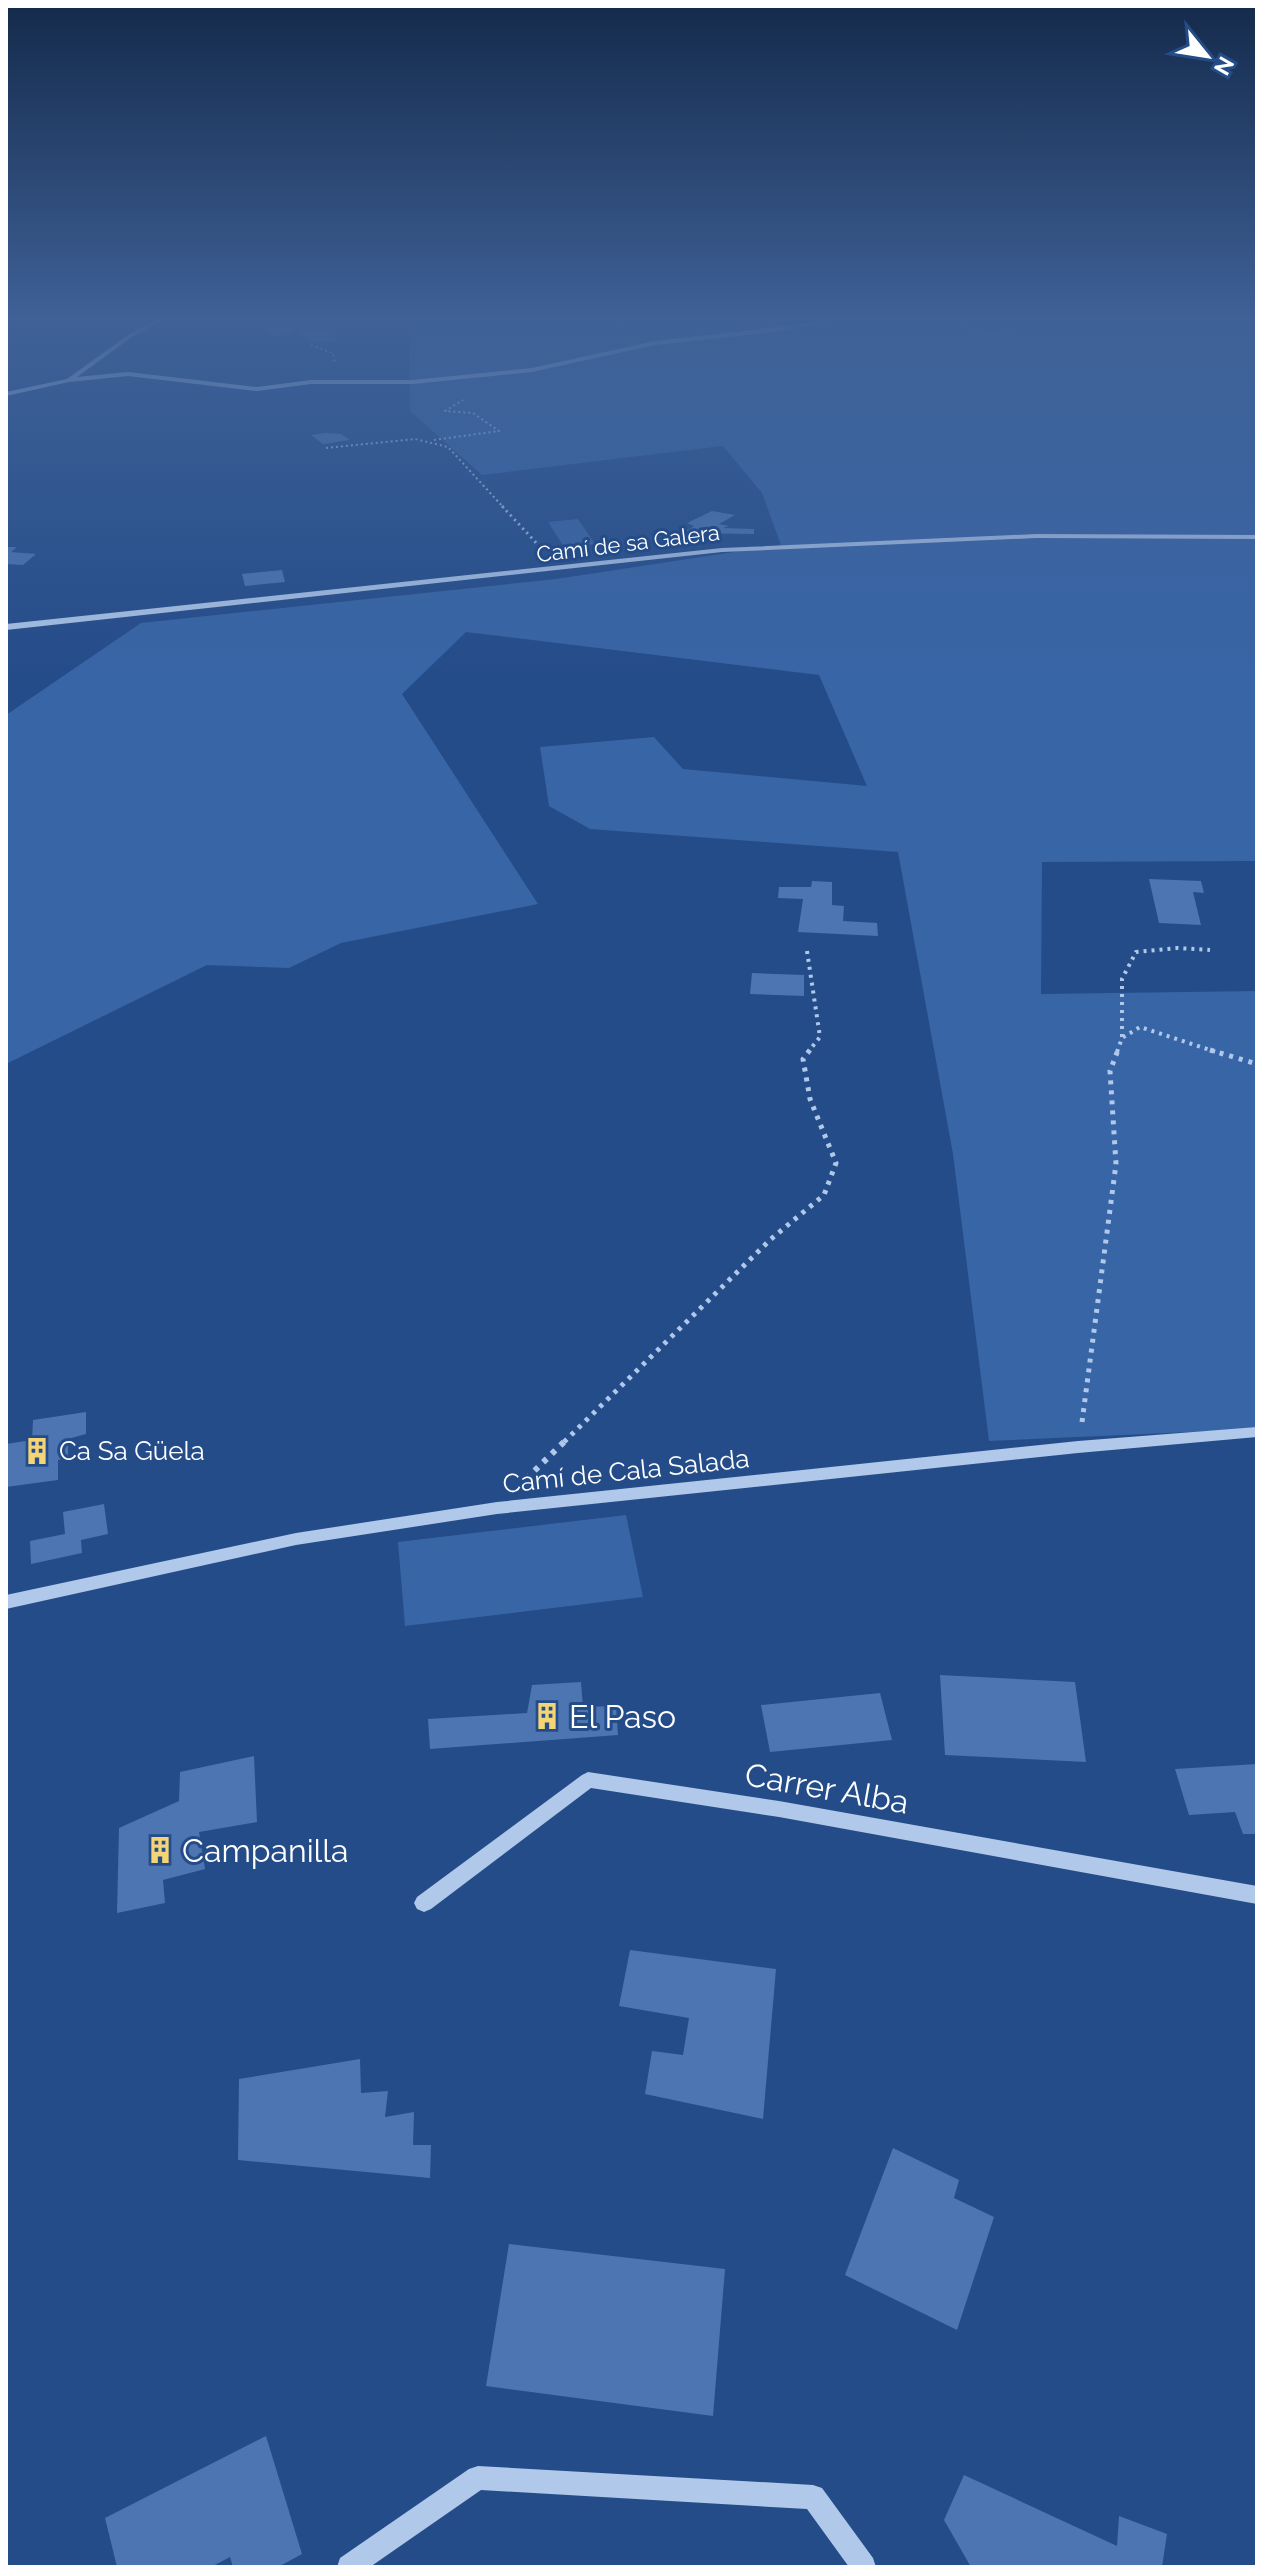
<svg xmlns="http://www.w3.org/2000/svg" width="1263" height="2573" font-family="Raleway,sans-serif">
<style>
.green{fill:#3865a6}
.building{fill:#4c75b1}
.lines{fill:none;stroke-linecap:round;stroke-linejoin:round}
.path-far4{stroke:#b0c8ea;stroke-width:2;stroke-dasharray:2 3;stroke-linecap:butt}
.path-far3{stroke:#b0c8ea;stroke-width:3;stroke-dasharray:2 4;stroke-linecap:butt}
.path-far2{stroke:#b0c8ea;stroke-width:4;stroke-dasharray:3 5;stroke-linecap:butt}
.path-far1{stroke:#b0c8ea;stroke-width:5;stroke-dasharray:4 6;stroke-linecap:butt}
.path{stroke:#b0c8ea;stroke-width:6;stroke-dasharray:5 7;stroke-linecap:butt}
.minor{fill:#b0c8ea;fill-rule:evenodd}
.labels{text-anchor:middle;dominant-baseline:central;stroke-width:6;stroke-linejoin:round;paint-order:stroke}
.far-street-label{font-size:22px;fill:#fff;stroke:#244c89}
.poi-label{font-size:26px;fill:#fff;stroke:#244c89;text-anchor:start}
.street-label{font-size:26px;fill:#fff;stroke:#244c89}
.near-poi-label{font-size:32px;fill:#fff;stroke:#244c89;text-anchor:start}
.near-street-label{font-size:32px;fill:#fff;stroke:#244c89}
</style>
<rect width="100%" height="100%" fill="#244c89"/>
<g class="green">
<polygon points="399,319 1257,319 1257,861 1042,862 1041,994 1257,991 1257,1429 989,1441 953,1154 898,852 590,829 549,806 540,747 654,737 683,769 867,786 819,675 466,632 402,694 538,904 341,943 289,968 207,965 6,1064 6,715 141,623 556,579 781,545 762,493 723,446 482,475 410,411 409,328"/>
<polygon points="578,519 595,544 564,547 548,522"/>
<polygon points="626,1515 643,1597 405,1626 398,1542"/>
</g>
<g class="building">
<polygon points="285,326 296,332 274,336 263,329"/>
<polygon points="321,329 339,340 316,343 298,333"/>
<polygon points="998,331 1004,337 1015,335 1024,340 997,343 981,333"/>
<polygon points="325,433 341,434 350,440 323,444 311,435"/>
<polygon points="712,511 735,515 719,524 729,526 723,528 754,529 754,534 683,533 694,526 687,523"/>
<polygon points="6,547 17,547 11,552 36,554 23,565 6,564"/>
<polygon points="282,570 285,582 245,586 242,574"/>
<polygon points="1149,879 1201,881 1204,893 1193,892 1201,925 1159,923"/>
<polygon points="812,881 832,882 832,905 844,906 843,921 877,923 878,936 798,932 803,899 778,898 779,887 811,887"/>
<polygon points="752,973 804,975 804,996 750,994"/>
<polygon points="86,1412 86,1434 68,1439 68,1458 58,1460 58,1480 6,1487 6,1444 32,1440 33,1420"/>
<polygon points="104,1504 108,1534 81,1540 82,1553 31,1564 30,1541 65,1534 63,1512"/>
<polygon points="940,1675 1075,1682 1086,1762 945,1755"/>
<polygon points="581,1682 583,1707 616,1706 618,1735 430,1749 428,1719 527,1713 532,1685"/>
<polygon points="880,1693 892,1740 770,1752 761,1705"/>
<polygon points="254,1756 257,1822 199,1832 205,1869 163,1880 165,1903 117,1913 119,1828 179,1801 180,1772"/>
<polygon points="1257,1764 1257,1834 1243,1834 1235,1812 1189,1815 1175,1769"/>
<polygon points="630,1950 776,1969 763,2119 645,2094 652,2051 683,2055 689,2018 619,2006"/>
<polygon points="360,2059 361,2093 388,2091 385,2117 414,2112 413,2145 431,2145 430,2178 238,2160 239,2079"/>
<polygon points="893,2148 959,2180 954,2198 994,2217 957,2330 845,2275"/>
<polygon points="509,2244 725,2269 713,2416 486,2386"/>
<polygon points="266,2436 302,2554 278,2567 233,2567 230,2557 211,2567 117,2567 105,2518"/>
<polygon points="964,2475 1117,2546 1119,2516 1167,2534 1162,2567 971,2567 944,2520"/>
</g>
<g class="lines">
<g class="path-far4">
<polyline points="613,319 626,327"/>
<polyline points="951,319 972,328"/>
<polyline points="311,345 333,353 335,364"/>
<polyline points="434,440 499,431 473,413 445,411 463,400"/>
<polyline points="326,448 415,439 448,447 504,508"/>
</g>
<polyline class="path-far3" points="502,506 541,548"/>
<g class="path-far2">
<polyline points="807,951 820,1037 808,1052"/>
<polyline points="1122,1037 1122,979 1136,952 1177,948 1210,950"/>
<polyline points="1117,1052 1122,1038 1140,1027 1216,1052"/>
</g>
<g class="path-far1">
<polyline points="1210,1050 1257,1064"/>
<polyline points="1082,1422 1116,1164 1110,1071 1118,1050"/>
<polyline points="564,1442 771,1239 824,1195 836,1163 810,1099 803,1059 810,1050"/>
</g>
<polyline class="path" points="526,1479 566,1440"/>
<g class="minor">
<polygon points="158,319 165,319 132,337 77,377 128,372 257,387 311,380 413,380 532,368 655,341 845,319 767,333 655,345 532,372 413,384 311,384 257,391 128,376 69,382 6,396 6,392 67,379 128,335"/>
<polygon points="1036,534 1257,535 1257,539 1036,538 722,552 6,630 6,624 722,548"/>
<polygon points="1257,1427 1257,1437 1078,1453 497,1514 296,1545 6,1609 6,1595 296,1533 497,1502 1078,1441"/>
<polygon points="588,1772 779,1801 1257,1886 1257,1904 779,1817 591,1788 431,1909 424,1912 417,1909 414,1903 417,1897 582,1775"/>
<polygon points="478,2466 813,2485 822,2488 873,2558 876,2567 849,2567 807,2509 481,2490 370,2567 337,2567 340,2558 469,2469"/>
</g>
</g>
<linearGradient id="sky" x2="0" y2="1"><stop stop-color="#142a4b"/><stop offset="0.47" stop-color="#3f6197"/><stop offset="1" stop-color="#3f6197" stop-opacity="0"/></linearGradient>
<rect width="1263" height="679" fill="url(#sky)"/>
<defs>
<g id="building-bare" transform="scale(2.16)"><path d="M-4-6H4V6H1V3H-1V6H-4ZM-2.5-4.3h1.7v1.8h-1.7ZM.8-4.3h1.7v1.8H.8ZM-2.5-1h1.7V.8h-1.7ZM.8-1h1.7V.8H.8Z" fill="#f4d474" stroke="#244c89" stroke-width="2.5" paint-order="stroke"/></g>
</defs>
<g fill-rule="evenodd">
<use href="#building-bare" x="37" y="1451"/>
<use href="#building-bare" x="547" y="1716"/>
<use href="#building-bare" x="160" y="1850"/>
</g>
<g class="labels">
<g class="far-street-label">
<text transform="translate(628 543) rotate(-7)">Camí de sa Galera</text>
</g>
<g class="poi-label">
<text x="59" y="1451">Ca Sa Güela</text>
</g>
<g class="street-label">
<text transform="translate(626 1471) rotate(-6)">Camí de Cala Salada</text>
</g>
<g class="near-poi-label">
<text x="569" y="1716">El Paso</text>
<text x="182" y="1850">Campanilla</text>
</g>
<g class="near-street-label">
<text transform="translate(827 1788) rotate(10)">Carrer Alba</text>
</g>
</g>
<rect width="1263" height="2573" fill="none" stroke="#ffffff" stroke-width="16"/>
<g transform="translate(1207 56) rotate(120)" stroke="#244c89" stroke-width="6" paint-order="stroke">
<path d="M0-6L14 30L0 20L-14 30Z" fill="#ffffff"/>
<text y="-12" font-size="22" font-weight="bold" text-anchor="middle" fill="#ffffff">N</text>
</g>
</svg>
